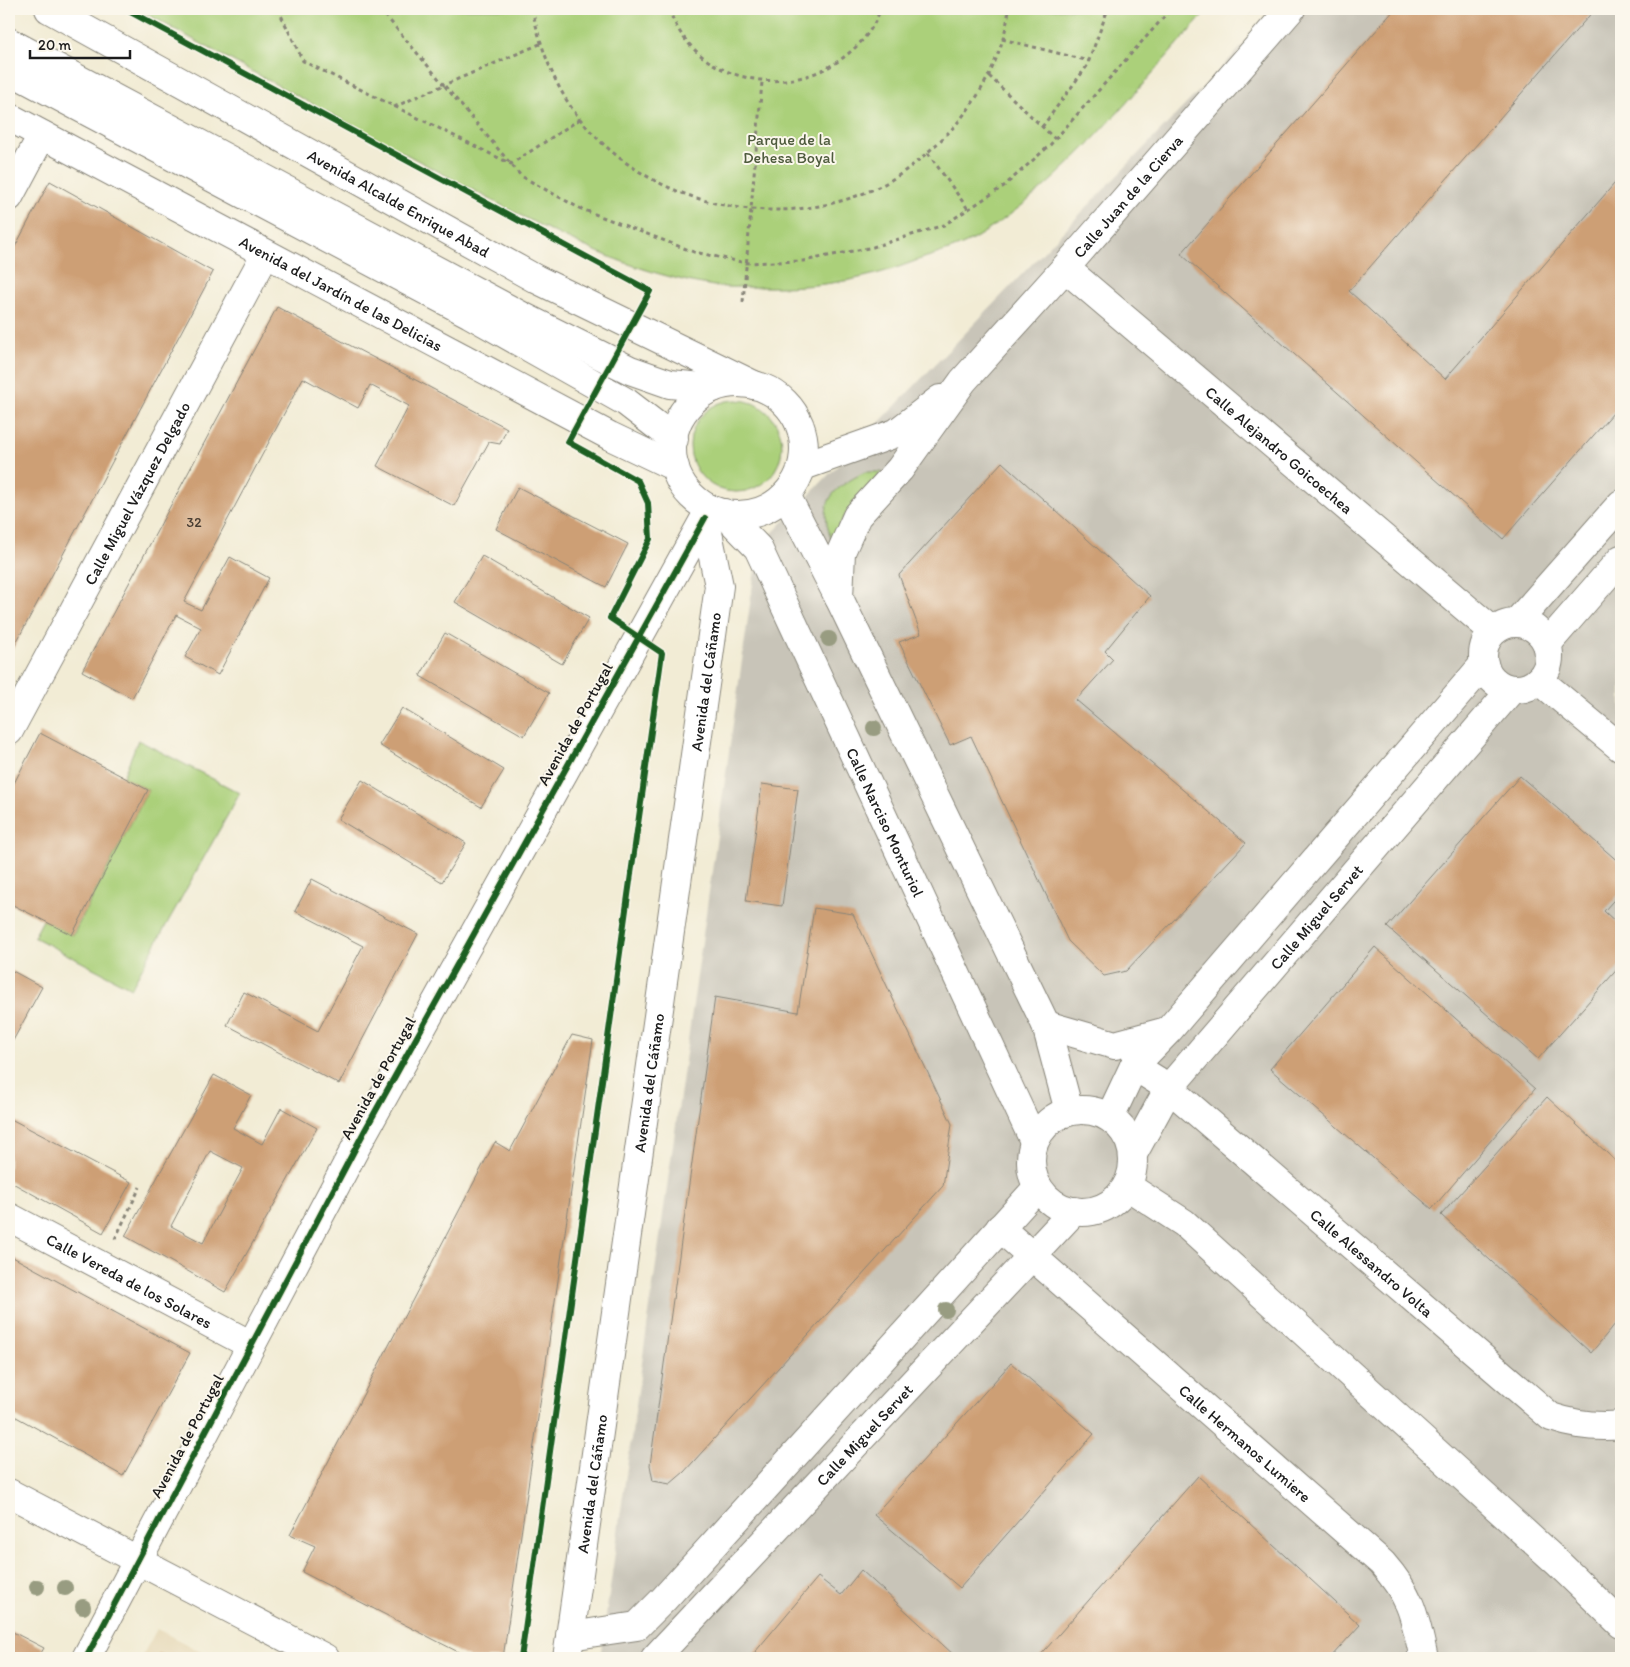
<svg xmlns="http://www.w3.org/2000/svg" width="1630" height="1667" font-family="Itim,sans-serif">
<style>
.built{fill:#e7daba}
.industrial{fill:#c8c4b8}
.green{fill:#abd07a;stroke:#64764b}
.building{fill:#cd9f74;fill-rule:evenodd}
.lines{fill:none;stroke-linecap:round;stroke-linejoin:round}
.minor-casing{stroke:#878478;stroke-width:30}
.tertiary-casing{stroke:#878478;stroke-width:30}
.secondary-casing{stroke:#878478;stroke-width:30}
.path{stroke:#878478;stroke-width:3;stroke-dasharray:4 4;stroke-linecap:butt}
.minor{stroke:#fff;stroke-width:28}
.tertiary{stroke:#fff;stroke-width:28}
.secondary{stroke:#fff;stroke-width:28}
.cycleway-casing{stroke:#fbf7ec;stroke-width:9}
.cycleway{stroke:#1b5e20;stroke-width:6}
.tree{fill:#989c81}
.labels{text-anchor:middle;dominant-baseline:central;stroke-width:4;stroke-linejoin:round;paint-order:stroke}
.number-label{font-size:14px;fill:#483d32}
.park-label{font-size:16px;fill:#4e5b3d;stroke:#fbf7ec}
.street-label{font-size:16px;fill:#1c1c1c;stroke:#fbf7ec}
</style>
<rect width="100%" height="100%" fill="#fbf7ec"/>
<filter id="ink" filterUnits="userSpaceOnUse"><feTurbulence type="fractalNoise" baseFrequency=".02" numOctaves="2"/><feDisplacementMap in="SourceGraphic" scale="10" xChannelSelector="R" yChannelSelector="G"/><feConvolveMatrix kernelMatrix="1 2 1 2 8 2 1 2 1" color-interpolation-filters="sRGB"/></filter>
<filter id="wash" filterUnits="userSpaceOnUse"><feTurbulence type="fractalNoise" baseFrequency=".0096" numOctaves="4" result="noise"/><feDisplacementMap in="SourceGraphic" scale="20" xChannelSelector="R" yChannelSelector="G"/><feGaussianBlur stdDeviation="1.12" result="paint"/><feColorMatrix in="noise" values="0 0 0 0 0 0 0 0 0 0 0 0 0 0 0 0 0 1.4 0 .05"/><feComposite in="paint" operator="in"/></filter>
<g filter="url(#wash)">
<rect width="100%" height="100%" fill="#f2ecd5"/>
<polygon class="built" points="157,1629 213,1658 141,1658"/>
<polygon class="industrial" points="1278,9 1621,9 1621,1658 600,1658 758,548"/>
<g class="green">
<path d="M138,9H1209C1136,89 1068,182 974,239C955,250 930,255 910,263C862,281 814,288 763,287C747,287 730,288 714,286C607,270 511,209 417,160C323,110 230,60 138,9Z"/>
<circle cx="736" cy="446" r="46"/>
<path d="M865,472H882L847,512L831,539C818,500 832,489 865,472Z"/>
<polygon points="138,740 240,793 131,988 34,937 43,920 73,935 148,790 123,777"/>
</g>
<g id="blocks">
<g class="building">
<polygon points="1395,9 1595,9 1349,291 1445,379 1621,176 1621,404 1503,539 1181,254"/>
<polygon points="50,181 213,272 9,656 9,258"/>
<polygon points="277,307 507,428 500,444 489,442 454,506 377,466 409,406 370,385 358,408 303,378 184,602 201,610 230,557 269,578 218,675 185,657 201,628 176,615 132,698 82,671"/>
<polygon points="1002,462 1150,596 1105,651 1113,659 1076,700 1246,843 1126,971 1104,976 1068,941 971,736 950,745 899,642 921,634 899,575"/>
<polygon points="518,487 628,544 606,587 496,529"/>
<polygon points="482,556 589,618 562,664 455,602"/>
<polygon points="445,633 549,693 524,736 420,676"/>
<polygon points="402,708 504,770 481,807 379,745"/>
<polygon points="40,733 148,790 72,935 9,903 9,793"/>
<polygon points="1520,776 1621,864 1621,892 1604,911 1621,927 1621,965 1538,1059 1387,927"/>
<polygon points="362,780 466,843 442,882 338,819"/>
<polygon points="762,784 798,789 782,906 746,901"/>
<polygon points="312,879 418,934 339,1084 227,1025 244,992 318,1031 363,946 295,911"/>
<polygon points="814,908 853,914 952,1124 943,1186 684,1472 670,1484 653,1481 650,1465 715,997 798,1012"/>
<polygon points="1375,947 1535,1089 1432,1209 1270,1069"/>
<polygon points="9,969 42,987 9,1048"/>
<polygon points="572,1035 593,1040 503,1658 470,1658 302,1572 315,1546 290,1535 495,1142 510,1151"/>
<path d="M214,1075L251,1095L233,1128L262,1144L281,1108L317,1128L225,1292L125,1236ZM210,1151L243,1168L203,1243L171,1226Z"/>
<polygon points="1547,1097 1621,1166 1621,1317 1591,1353 1441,1215"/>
<polygon points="9,1118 131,1182 103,1233 9,1181"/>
<polygon points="9,1255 190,1353 123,1476 9,1413"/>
<polygon points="1011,1363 1094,1434 960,1588 874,1515"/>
<polygon points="1198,1476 1360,1625 1330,1658 1038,1658"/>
<polygon points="861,1570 955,1656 953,1658 750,1658 818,1577 841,1595"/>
<polygon points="9,1630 44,1648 38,1658 9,1658"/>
<polygon points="159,1653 169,1658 157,1658"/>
</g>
</g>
</g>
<g filter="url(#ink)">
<use href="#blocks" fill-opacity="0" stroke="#878478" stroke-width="1"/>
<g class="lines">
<g class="minor-casing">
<g id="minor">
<path id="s1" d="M49,9L536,279L754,385"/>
<path id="s2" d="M9,117L610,436L675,467"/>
<polyline points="9,197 42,135"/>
<path id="s3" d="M1065,268L1493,631"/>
<polyline points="803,466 896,433 940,399"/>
<path id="s4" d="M839,598L841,552L857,516L900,469L963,381L1065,268L1291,9"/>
<circle cx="1516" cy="656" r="33"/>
<polyline points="1516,623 1621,504"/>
<polyline points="1547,644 1621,559"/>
<polyline points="1539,680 1621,748"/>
<path id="s5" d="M9,731L265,255"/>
<polyline points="1046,1025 1115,1045 1167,1031"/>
<path id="s6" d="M1134,1066L1169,1088L1551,1417C1575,1425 1596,1428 1621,1425"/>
<polyline points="1110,1117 1134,1066 1168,1031 1484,664"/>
<path id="s7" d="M1133,1154L1169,1088L1512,689"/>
<path id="s8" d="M9,1217L251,1345"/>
<path id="s9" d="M1000,1228L1382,1563C1410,1595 1414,1612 1423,1654L1421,1658"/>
<polyline points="570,1636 637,1626 664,1599 1038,1187"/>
<polyline points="86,1658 364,1132 705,518"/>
<path id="s10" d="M655,1658L1074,1211"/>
</g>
</g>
<g class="tertiary-casing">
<g id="tertiary">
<polyline points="9,1493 325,1658"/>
<path id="s11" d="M567,1658L719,586L705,518L708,508"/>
</g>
</g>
<g class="secondary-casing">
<g id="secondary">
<polyline points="9,42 522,316 630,370 670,384 713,388"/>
<polyline points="9,70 470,314 626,402 674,439"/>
<circle cx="738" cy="449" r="66"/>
<polyline points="786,495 839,598 1046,1025 1069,1111"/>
<path id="s12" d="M724,513L758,548L1034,1141"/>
<circle cx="1082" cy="1161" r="51"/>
<polyline points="1127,1186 1184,1223 1559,1564 1621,1624"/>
</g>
</g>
<g class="path">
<polyline points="278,9 303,61 511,164 580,119"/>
<polyline points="380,9 444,85 540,44"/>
<path d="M532,9C541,48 554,87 580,119C649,205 773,234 874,189C899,178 921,159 941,140C977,106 1003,58 1009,9"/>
<path d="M669,9C693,81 786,102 844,57C860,45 875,28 880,9"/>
<polyline points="1002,39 1089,61"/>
<polyline points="989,76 1055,139"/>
<polyline points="394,107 444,85 521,176 579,208 694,252 746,263 803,261 873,247 944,225 1004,186 1050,145 1171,9"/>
<polyline points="1042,127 1087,66 1108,9"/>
<polyline points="928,153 968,209"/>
<polyline points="743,302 762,82"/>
<polyline points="115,1239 140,1187"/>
</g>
<use href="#minor" class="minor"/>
<use href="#tertiary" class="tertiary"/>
<use href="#secondary" class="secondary"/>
<g class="cycleway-casing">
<g id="cycleway">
<polyline points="125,9 650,291 568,442 638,481 648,503 650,539 610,618 662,653 521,1658"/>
<polyline points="86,1658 364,1132 705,518"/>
</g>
</g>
<use href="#cycleway" class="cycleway"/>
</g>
<g class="tree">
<circle cx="829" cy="639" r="8"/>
<circle cx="874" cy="728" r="8"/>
<circle cx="946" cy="1310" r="8"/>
<circle cx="37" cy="1587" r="8"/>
<circle cx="65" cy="1588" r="8"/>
<circle cx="83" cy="1607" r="8"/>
</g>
</g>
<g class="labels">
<g class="number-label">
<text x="194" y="522">32</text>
</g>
<g class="park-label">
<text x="789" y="139">Parque de la<tspan x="789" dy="18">Dehesa Boyal</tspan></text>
</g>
<g class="street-label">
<text stroke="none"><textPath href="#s4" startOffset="505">Calle Juan de la Cierva</textPath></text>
<text stroke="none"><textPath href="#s1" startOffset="400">Avenida Alcalde Enrique Abad</textPath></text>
<text stroke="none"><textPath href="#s2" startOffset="376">Avenida del Jardín de las Delicias</textPath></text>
<text stroke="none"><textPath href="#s3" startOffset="281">Calle Alejandro Goicoechea</textPath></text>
<text stroke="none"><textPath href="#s5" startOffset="270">Calle Miguel Vázquez Delgado</textPath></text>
<text stroke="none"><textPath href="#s11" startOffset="986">Avenida del Cáñamo</textPath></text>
<text transform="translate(575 724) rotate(-61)">Avenida de Portugal</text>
<text stroke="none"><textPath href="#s12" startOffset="351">Calle Narciso Monturiol</textPath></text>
<text stroke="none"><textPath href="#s7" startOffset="301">Calle Miguel Servet</textPath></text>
<text transform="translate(378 1078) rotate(-61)">Avenida de Portugal</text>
<text stroke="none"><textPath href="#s11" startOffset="581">Avenida del Cáñamo</textPath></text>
<text stroke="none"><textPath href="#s6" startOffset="309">Calle Alessandro Volta</textPath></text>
<text stroke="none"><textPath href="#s8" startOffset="136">Calle Vereda de los Solares</textPath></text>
<text stroke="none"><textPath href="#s10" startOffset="306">Calle Miguel Servet</textPath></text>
<text transform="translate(187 1436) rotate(-62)">Avenida de Portugal</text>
<text stroke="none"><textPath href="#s9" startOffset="326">Calle Hermanos Lumiere</textPath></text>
<text stroke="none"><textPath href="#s11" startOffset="176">Avenida del Cáñamo</textPath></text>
</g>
</g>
<rect width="1630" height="1667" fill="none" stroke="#fbf7ec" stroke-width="30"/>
<path d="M30 50v8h100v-8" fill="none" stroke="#1c1c1c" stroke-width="2.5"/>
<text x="38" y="50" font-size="15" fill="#1c1c1c" stroke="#fbf7ec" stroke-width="4" paint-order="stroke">20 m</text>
</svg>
